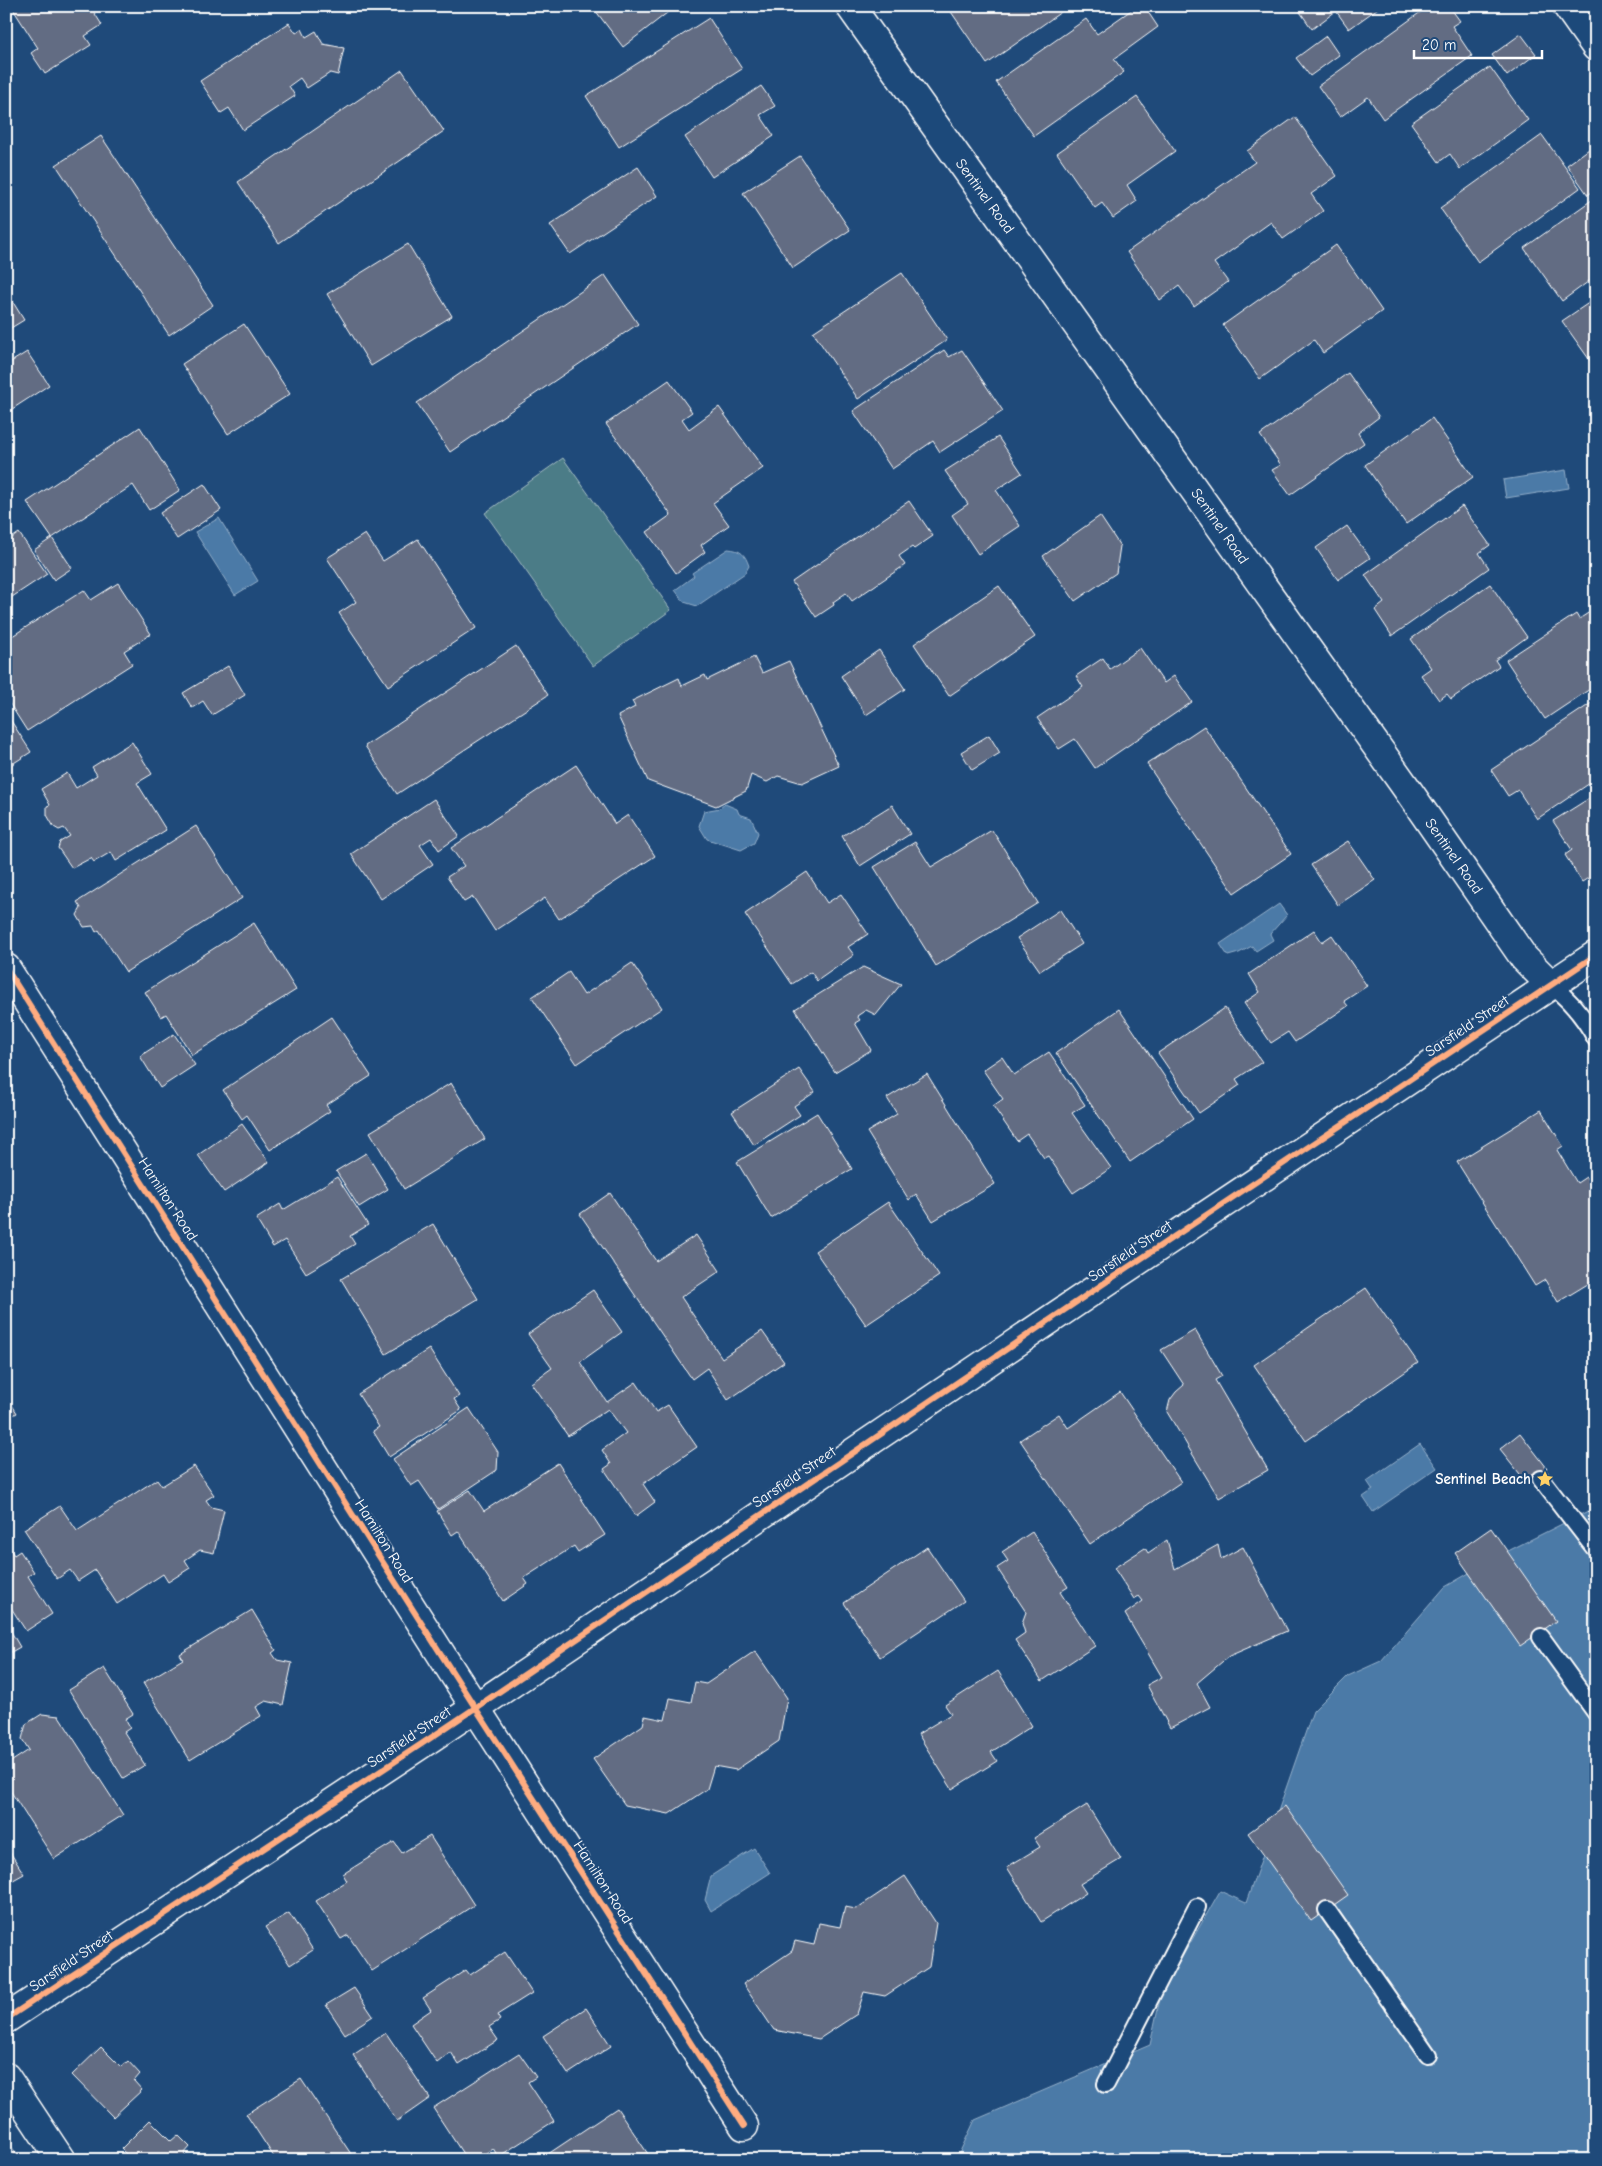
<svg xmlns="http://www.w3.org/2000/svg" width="1602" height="2166" font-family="'Comic Neue',sans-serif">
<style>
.green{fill:#4c7c87;stroke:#a6bec3}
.water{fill:#4b7aa7;stroke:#93afca}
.building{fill:#626c83;stroke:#fff}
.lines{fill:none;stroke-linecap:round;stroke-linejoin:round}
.lane-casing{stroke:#fff;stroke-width:20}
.street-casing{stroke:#fff;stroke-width:31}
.secondary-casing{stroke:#fff;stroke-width:31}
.lane{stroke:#1f4a7a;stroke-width:16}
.street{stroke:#1f4a7a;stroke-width:28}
.secondary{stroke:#1f4a7a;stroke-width:28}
.cycleway-casing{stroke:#1f4a7a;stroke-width:9}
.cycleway{stroke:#ffac80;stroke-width:6}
.labels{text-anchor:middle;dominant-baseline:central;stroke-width:4.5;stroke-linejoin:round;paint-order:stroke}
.street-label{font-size:15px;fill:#fff;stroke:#1f4a7a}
.poi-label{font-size:15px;font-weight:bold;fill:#fff;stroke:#1f4a7a;text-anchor:end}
</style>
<rect width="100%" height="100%" fill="#1f4a7a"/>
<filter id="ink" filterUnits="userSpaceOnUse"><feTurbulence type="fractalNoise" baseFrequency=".02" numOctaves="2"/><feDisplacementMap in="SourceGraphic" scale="10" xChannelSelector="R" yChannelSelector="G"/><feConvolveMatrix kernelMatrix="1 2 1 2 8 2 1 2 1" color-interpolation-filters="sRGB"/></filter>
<g filter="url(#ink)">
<polygon class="green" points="563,458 671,610 593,666 485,513"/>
<g class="water">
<polygon points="1566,470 1569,488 1506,498 1503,480"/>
<polygon points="219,518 258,581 235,595 195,532"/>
<path d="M728,549C741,550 745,554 749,566L745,573L697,606L684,602L675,590L694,576L692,573Z"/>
<polygon points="725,804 737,809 739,814 751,818 758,833 754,843 741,850 707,839 699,826 704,811 720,808"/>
<polygon points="1279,904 1287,915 1270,934 1273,940 1256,951 1252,946 1239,953 1228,956 1220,944"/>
<polygon points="1420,1444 1437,1468 1373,1512 1363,1497 1373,1490 1367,1481"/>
<polygon points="1596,1507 1596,2160 956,2160 975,2120 1150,2045 1161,1994 1220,1891 1246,1903 1313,1711 1348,1676 1381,1661 1445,1587 1502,1554"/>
<polygon points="754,1848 770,1873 711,1911 705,1900 711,1876"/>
</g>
<g class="building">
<polygon points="11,6 90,6 102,25 85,36 91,45 45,74 31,53 38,48"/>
<polygon points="592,6 676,6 623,47"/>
<polygon points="947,6 1057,6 1061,12 987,64"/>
<polygon points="1137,6 1144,6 1158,27 1114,59 1124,72 1034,136 996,82 1086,19 1097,34"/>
<polygon points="1296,6 1381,6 1349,29 1336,11 1312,29"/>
<polygon points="1429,6 1449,6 1460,21 1452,26 1472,56 1383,119 1368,97 1340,117 1318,86"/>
<polygon points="709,18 742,69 619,147 586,96"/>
<polygon points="289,23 296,33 302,29 306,37 316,31 323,44 344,48 338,75 330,73 307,88 300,78 289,86 295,96 243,130 229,108 221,113 200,81"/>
<polygon points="1521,34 1536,54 1507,76 1492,55"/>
<polygon points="1326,36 1339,55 1310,76 1296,58"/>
<polygon points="1490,67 1528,120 1460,169 1450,154 1439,162 1411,123"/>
<polygon points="402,70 444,131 279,243 238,182"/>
<polygon points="761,86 775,106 760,115 774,136 712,177 685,137"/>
<polygon points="1137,97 1175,151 1127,185 1137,201 1113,218 1102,203 1095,208 1057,153"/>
<polygon points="1295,117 1337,176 1311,194 1323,211 1283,239 1271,222 1214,263 1228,282 1194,306 1179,286 1160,300 1127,252 1255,162 1247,151"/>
<polygon points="1542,135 1580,188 1478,262 1440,208"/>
<polygon points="101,136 213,305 169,335 56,165"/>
<polygon points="1596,144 1596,189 1588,195 1567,165"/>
<polygon points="800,156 850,230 793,268 743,193"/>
<polygon points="638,167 657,196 570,254 550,225"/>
<polygon points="1596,197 1596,276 1562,301 1524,248"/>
<polygon points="408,244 452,316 371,366 327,294"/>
<polygon points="1336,245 1382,311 1323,353 1314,340 1260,379 1223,325"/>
<polygon points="902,273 947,340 858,399 813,332"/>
<polygon points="605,275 638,324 450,452 417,403"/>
<polygon points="6,291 24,320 6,331"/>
<polygon points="1596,298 1596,369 1562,321"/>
<polygon points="244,324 290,394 228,434 182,364"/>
<polygon points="944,350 949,357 962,350 1003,411 940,452 933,441 892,469 853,411"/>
<polygon points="27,352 49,385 6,413 6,365"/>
<polygon points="1348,373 1379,417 1358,433 1364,443 1290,495 1272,470 1281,465 1260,435"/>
<polygon points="669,380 692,412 682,419 689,429 719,407 763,468 713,503 729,525 701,545 705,552 676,573 647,532 671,515 606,424"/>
<polygon points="1432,418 1473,477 1406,524 1365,465"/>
<polygon points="140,427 180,490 149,510 133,485 52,538 27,502"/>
<polygon points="998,437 1022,473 996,490 1020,526 978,554 952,515 968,504 945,471"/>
<polygon points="204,484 221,510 177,539 160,513"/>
<polygon points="909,501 933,536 914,549 912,547 899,556 905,565 852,601 846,593 833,602 834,605 816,617 792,582"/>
<polygon points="1462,506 1490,545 1479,553 1489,568 1392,636 1375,610 1384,603 1365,575"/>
<polygon points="1100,516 1120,546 1116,573 1075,601 1043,556"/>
<polygon points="1347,526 1370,558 1338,580 1316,548"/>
<polygon points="19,533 47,574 12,597 6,589 6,542"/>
<polygon points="365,534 383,561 418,539 476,628 388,686 339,613 356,602 327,558"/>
<polygon points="52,538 72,568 54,580 34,550"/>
<polygon points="118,583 151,634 124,651 132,664 27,731 6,698 6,640 84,590 91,600"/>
<polygon points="1490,584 1527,637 1495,660 1499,666 1451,699 1447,694 1439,700 1421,675 1431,668 1411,639"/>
<polygon points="999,586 1035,637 949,696 914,644"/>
<polygon points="1596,608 1596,685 1545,719 1506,660 1576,614 1579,619"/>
<polygon points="516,646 548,695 397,794 365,746"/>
<polygon points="1140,648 1164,683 1174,676 1192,702 1095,768 1075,739 1059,749 1037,718 1083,687 1076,676 1103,658 1110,669"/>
<polygon points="879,650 905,689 866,715 841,676"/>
<polygon points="754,657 762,673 789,661 839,766 802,783 778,776 767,782 751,775 746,791 716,806 648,781 618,716 635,707 632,701 679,678 682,686 705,675 707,680"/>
<polygon points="228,666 245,695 212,715 203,701 192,708 183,693"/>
<polygon points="1596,700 1596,779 1537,819 1518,790 1508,796 1491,770"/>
<polygon points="6,713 31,752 6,768"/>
<polygon points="1204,726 1291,854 1234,893 1147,764"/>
<polygon points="989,735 1000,753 972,770 961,752"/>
<polygon points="132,742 152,774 137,783 166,830 116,861 111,852 94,862 91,858 72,868 58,848 60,842 70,836 64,828 59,830 54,827 47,815 47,806 50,805 41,789 67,773 76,788 97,775 92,767"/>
<polygon points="576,765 615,824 628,815 655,856 559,919 545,898 495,931 473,897 464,902 447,877 464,866 451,848"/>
<polygon points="1596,794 1596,873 1582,882 1565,855 1572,850 1553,821"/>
<polygon points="434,799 459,836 439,850 431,838 420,845 433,864 381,899 351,854"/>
<polygon points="892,805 910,834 860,866 842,836"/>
<polygon points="196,826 242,898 126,972 99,930 96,932 93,926 84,927 77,915 81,908 77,902"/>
<polygon points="992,830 1038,903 936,966 874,867 915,842 931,867"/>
<polygon points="1348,841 1375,880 1338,905 1311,865"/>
<polygon points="807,872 827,903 841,894 868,934 848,947 854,955 817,981 811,972 792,984 745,914"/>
<polygon points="1060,910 1082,944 1040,971 1017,938"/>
<polygon points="254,923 296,990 192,1055 166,1014 161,1017 145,992"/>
<polygon points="1314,930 1322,942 1332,935 1367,986 1344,1001 1348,1006 1295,1042 1288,1032 1271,1043 1244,1003 1260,992 1249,974"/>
<polygon points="632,963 662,1008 577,1064 532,997 569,972 584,995"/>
<polygon points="863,967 901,984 876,1015 866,1010 857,1016 860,1020 855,1023 871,1050 835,1072 795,1009"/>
<polygon points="1225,1008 1262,1062 1236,1079 1240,1085 1199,1113 1158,1053"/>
<polygon points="1119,1009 1193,1119 1130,1162 1056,1053"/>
<polygon points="332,1017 371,1076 326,1105 330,1111 270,1150 247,1115 242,1119 223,1090"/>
<polygon points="174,1034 195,1065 160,1088 140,1056"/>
<polygon points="1049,1052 1085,1105 1072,1113 1111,1168 1073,1193 1048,1156 1044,1158 1027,1134 1017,1141 993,1106 1003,1099 983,1070 1002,1057 1014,1075"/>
<polygon points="799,1069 815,1092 794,1106 800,1115 754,1145 732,1112"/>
<polygon points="927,1074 995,1184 933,1221 916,1194 909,1200 867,1132 897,1114 887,1098"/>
<polygon points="451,1083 485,1139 404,1189 370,1132"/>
<polygon points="1541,1110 1563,1146 1557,1150 1577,1183 1586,1177 1596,1192 1596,1279 1558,1302 1545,1280 1535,1286 1457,1162"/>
<polygon points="817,1113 852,1169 771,1218 737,1162"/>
<polygon points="242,1124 269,1162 224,1192 198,1155"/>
<polygon points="366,1153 388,1189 359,1207 336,1171"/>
<polygon points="337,1177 368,1225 350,1236 355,1244 306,1273 285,1240 273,1247 256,1219 280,1204 283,1210"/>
<polygon points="610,1193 656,1261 696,1235 720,1271 681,1297 722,1358 762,1331 784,1362 728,1400 707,1368 692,1379 580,1214"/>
<polygon points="888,1202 939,1276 866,1325 815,1251"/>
<polygon points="433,1224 478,1299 386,1354 341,1279"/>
<polygon points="1366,1288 1418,1363 1306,1441 1254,1365"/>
<polygon points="593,1290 622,1332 580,1362 607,1402 636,1382 656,1412 668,1405 697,1447 643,1484 655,1502 636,1516 604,1469 611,1464 602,1450 626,1433 608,1409 568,1436 531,1383 552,1368 528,1334"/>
<polygon points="1195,1330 1222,1376 1215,1380 1268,1470 1219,1498 1167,1412 1170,1400 1176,1392 1184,1385 1161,1350"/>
<polygon points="429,1349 459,1396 454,1399 461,1410 389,1457 373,1431 379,1427 358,1394"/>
<polygon points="1120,1392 1181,1482 1090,1544 1020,1440 1059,1414 1068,1428"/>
<polygon points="6,1395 17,1413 6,1419"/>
<polygon points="469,1408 498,1452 497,1470 438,1509 419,1481 411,1486 393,1459"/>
<polygon points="1520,1433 1547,1468 1528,1484 1500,1449"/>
<polygon points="558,1463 605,1535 578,1552 574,1546 524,1578 528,1584 503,1601 458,1531 452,1535 437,1511 470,1490 484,1511"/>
<polygon points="194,1466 214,1495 206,1500 211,1507 224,1510 214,1553 200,1550 185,1560 190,1568 168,1582 163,1574 117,1604 95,1570 78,1581 70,1570 57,1579 24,1529 60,1506 77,1531 157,1479 162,1486"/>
<polygon points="1491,1528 1556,1621 1520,1646 1455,1553"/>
<polygon points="1032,1532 1068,1587 1060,1592 1095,1646 1042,1681 1015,1640 1025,1633 1022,1623 1026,1612 997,1568 1008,1561 1002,1552"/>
<polygon points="1167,1540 1175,1569 1218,1545 1221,1559 1243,1547 1287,1631 1229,1656 1197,1683 1210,1707 1170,1728 1147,1685 1162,1677 1125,1614 1143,1601 1139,1596 1134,1599 1114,1568 1145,1548 1148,1553"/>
<polygon points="6,1544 14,1555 20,1551 34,1572 28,1576 52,1614 26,1631 6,1600"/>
<polygon points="927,1547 964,1601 880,1657 844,1603"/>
<polygon points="252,1610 276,1650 272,1653 277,1660 292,1663 283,1705 266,1701 256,1707 261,1716 190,1760 143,1683 183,1659 180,1654"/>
<polygon points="6,1623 20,1647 6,1655"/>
<polygon points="755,1651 787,1698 779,1741 736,1770 714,1766 707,1789 669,1814 625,1805 593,1759 643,1725 645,1716 665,1720 670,1698 691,1702 695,1682 706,1684"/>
<polygon points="104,1668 133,1714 125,1719 130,1728 124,1732 145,1765 123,1778 69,1690"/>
<polygon points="998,1671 1032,1726 991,1752 997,1761 952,1789 918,1734 951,1714 945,1705"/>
<polygon points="42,1714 59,1716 123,1815 54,1859 6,1784 6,1765 29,1750 22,1739 26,1724"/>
<polygon points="1087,1805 1121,1859 1080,1884 1086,1893 1041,1922 1007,1867 1040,1847 1034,1838"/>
<polygon points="1285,1806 1348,1895 1311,1921 1248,1833"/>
<polygon points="430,1836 474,1905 372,1971 348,1935 341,1939 316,1901 347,1881 343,1874 394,1842 402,1853"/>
<polygon points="6,1846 24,1874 6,1884"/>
<polygon points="905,1876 936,1923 929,1967 885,1996 864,1992 857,2014 819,2039 774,2030 743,1984 792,1951 795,1941 814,1945 819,1923 840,1927 845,1907 856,1909"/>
<polygon points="289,1913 313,1950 290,1965 265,1927"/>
<polygon points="505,1952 532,1993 497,2015 500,2020 489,2027 498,2040 459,2065 451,2052 437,2063 411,2024 431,2010 423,1998 466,1970 470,1975"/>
<polygon points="354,1988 373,2016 345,2034 326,2005"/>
<polygon points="586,2008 611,2046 568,2074 543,2036"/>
<polygon points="386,2033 430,2098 397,2121 353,2055"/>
<polygon points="101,2047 121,2067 128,2061 140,2074 134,2081 142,2090 113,2117 72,2075"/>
<polygon points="519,2053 536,2077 528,2082 554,2121 498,2157 493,2148 476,2160 467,2160 433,2108"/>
<polygon points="301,2079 355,2160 276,2160 246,2114"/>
<polygon points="617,2108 652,2160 539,2160"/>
<polygon points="150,2120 171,2141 178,2135 190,2147 184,2154 189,2160 132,2160 121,2149"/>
<polygon points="6,2138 20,2160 6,2160"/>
</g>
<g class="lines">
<g class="lane-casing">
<g id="lane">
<path d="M1551,985C1570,1000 1585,1018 1596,1039"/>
<polyline points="1541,1479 1596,1550"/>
<polyline points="1541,1637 1596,1713"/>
<polyline points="1327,1910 1428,2055"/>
<polyline points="1106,2084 1197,1907"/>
</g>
</g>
<g class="street-casing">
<g id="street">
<polyline points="850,6 1405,786 1524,958 1551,985"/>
<polyline points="1567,6 1596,47"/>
<polyline points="6,968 453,1673 744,2126"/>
<polyline points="6,2077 61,2160"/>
</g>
</g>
<g class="secondary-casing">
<polyline id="secondary" points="6,2019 432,1737 1103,1284 1596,955"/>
</g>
<use href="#lane" class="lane"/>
<use href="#street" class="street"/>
<use href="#secondary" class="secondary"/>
<g class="cycleway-casing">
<g id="cycleway">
<polyline points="6,968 453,1673 744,2126"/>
<polyline points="6,2019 432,1737 1103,1284 1596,955"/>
</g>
</g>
<use href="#cycleway" class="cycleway"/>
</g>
</g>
<defs>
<g id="sight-bare" transform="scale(1.35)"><path d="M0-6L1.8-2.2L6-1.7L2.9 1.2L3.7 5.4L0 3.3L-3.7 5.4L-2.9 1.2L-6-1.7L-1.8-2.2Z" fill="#ffd166" stroke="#1f4a7a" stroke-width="2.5" paint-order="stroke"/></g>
</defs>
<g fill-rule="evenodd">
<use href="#sight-bare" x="1545" y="1479"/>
</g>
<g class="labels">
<g class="street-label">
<text transform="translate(985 196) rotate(54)">Sentinel Road</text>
<text transform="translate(1220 526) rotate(55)">Sentinel Road</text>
<text transform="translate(1454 856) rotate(55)">Sentinel Road</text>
<text transform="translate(1467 1026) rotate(-34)">Sarsfield Street</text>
<text transform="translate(168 1199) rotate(57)">Hamilton Road</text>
<text transform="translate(1130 1251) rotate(-34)">Sarsfield Street</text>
<text transform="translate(794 1477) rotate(-34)">Sarsfield Street</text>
<text transform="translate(384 1541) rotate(58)">Hamilton Road</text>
<text transform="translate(409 1737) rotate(-34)">Sarsfield Street</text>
<text transform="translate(603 1882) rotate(57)">Hamilton Road</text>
<text transform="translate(71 1961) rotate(-34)">Sarsfield Street</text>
</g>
<g class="poi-label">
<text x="1531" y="1479">Sentinel Beach</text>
</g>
</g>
<rect width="1602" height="2166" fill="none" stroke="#1f4a7a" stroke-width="25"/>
<rect x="12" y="12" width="1577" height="2141" fill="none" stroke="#fff" stroke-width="2" filter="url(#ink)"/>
<path d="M1414 50v8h128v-8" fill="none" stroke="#ffffff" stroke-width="2.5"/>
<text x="1422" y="50" font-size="15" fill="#ffffff" stroke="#1f4a7a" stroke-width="4" paint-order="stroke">20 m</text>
</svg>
